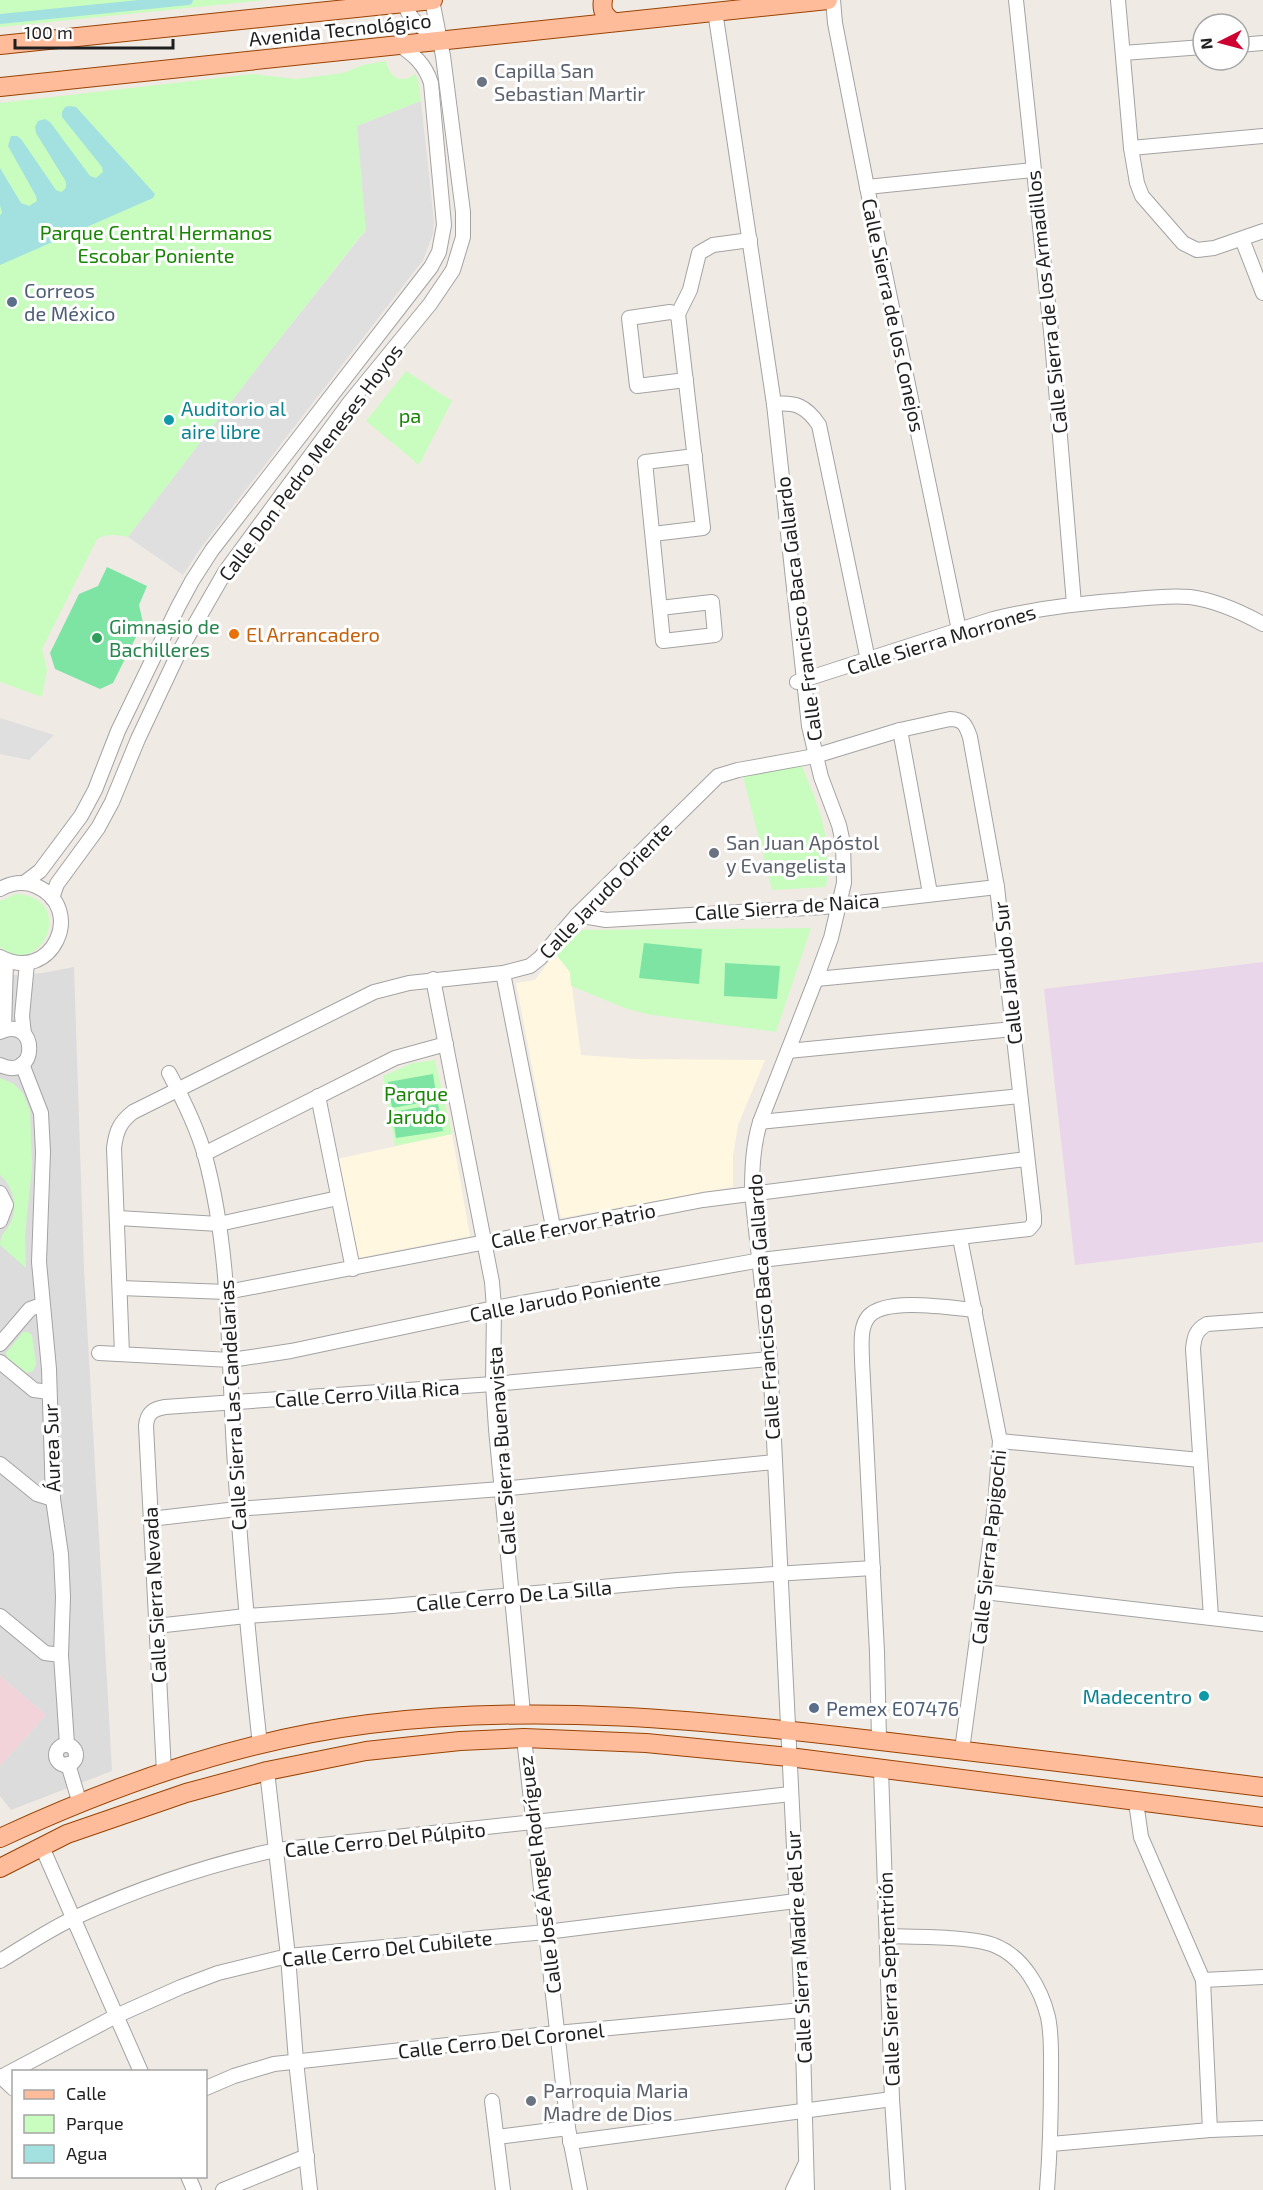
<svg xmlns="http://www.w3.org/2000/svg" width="1263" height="2190" font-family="'Exo 2',sans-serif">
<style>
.residential{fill:#dddcdc}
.commercial{fill:#f2d3d9}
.industrial{fill:#e9d6ea}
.education{fill:#fff7df}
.park{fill:#c9fdbf}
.pitch{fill:#7de4a4}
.parking{fill:#dfdfdf}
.water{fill:#a2e1e0}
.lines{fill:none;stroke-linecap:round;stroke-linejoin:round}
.canal{stroke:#a2e1e0;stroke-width:10}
.minor-casing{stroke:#a3a3a3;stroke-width:16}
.major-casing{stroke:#9a4200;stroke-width:20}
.minor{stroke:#fff;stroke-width:14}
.major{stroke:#ffbc9b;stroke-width:18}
.worship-dot{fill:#6b7280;stroke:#fff;stroke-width:2}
.service-dot{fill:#5c6f8a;stroke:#fff;stroke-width:2}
.culture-dot{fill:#0f9aa8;stroke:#fff;stroke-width:2}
.food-dot{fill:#e8710a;stroke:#fff;stroke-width:2}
.leisure-dot{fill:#2e9e5b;stroke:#fff;stroke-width:2}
.labels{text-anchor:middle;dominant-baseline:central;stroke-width:6;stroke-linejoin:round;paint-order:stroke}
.street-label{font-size:20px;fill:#1f1f1f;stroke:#fff}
.worship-label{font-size:20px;fill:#5b616d;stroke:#fff;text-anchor:start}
.park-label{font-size:20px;fill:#188504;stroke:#fff}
.service-label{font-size:20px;fill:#4e5e75;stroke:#fff;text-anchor:start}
.culture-label{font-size:20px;fill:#0d838f;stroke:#fff;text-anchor:start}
.leisure-label{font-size:20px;fill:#27864d;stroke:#fff;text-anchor:start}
.food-label{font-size:20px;fill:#c56008;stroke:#fff;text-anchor:start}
</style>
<rect width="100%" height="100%" fill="#f0eae4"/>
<polygon class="residential" points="74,967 84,1269 112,1771 11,1810 0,1796 0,1766 46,1715 0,1676 0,976 42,973"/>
<polygon class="commercial" points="0,1676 46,1715 0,1766"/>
<polygon class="industrial" points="1263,962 1263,1242 1075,1265 1044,989"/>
<g class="education">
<polygon points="555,953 570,972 581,1055 637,1059 765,1060 738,1125 733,1156 733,1187 561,1218 516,983 535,980"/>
<polygon points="452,1134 470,1236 358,1258 337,1159"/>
</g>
<g class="park">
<polygon points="0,0 266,0 0,27"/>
<path d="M386,61C389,77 401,85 415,74L418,80L421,101L357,126L366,229L271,350L128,537C117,535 108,533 97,539L42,649L47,669L42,697L0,682V103L252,74L296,79L343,73L363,65Z"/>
<polygon points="406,371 452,401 419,465 366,421"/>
<path d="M799,759C817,803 834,838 826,887L772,890L742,772Z"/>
<path d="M16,894C78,897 42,981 0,947V901Z"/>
<polygon points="811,928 776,1032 646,1014 625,1008 571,986 570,972 555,953 576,930"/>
<polygon points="435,1060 452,1134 395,1146 383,1076 413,1063"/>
<path d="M0,1078L14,1084L23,1093L30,1111L32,1167L25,1236L26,1268L0,1245C0,1235 6,1231 10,1224C19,1208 13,1186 0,1175Z"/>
<polygon points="23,1332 28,1332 32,1335 36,1364 33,1371 27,1373 7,1357 6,1353"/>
</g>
<g class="pitch">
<polygon points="107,567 147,586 139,605 143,623 113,683 100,689 55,669 50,653 79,594 98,586"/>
<polygon points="644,943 702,949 699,984 639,978"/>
<polygon points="725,963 780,966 777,999 724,996"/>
<polygon points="433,1074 437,1100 392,1108 388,1082"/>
<polygon points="438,1104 443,1131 396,1138 392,1112"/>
</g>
<g class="parking">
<polygon points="421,101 434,222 433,234 423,260 200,549 183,575 128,537 271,350 366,230 357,126"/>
<polygon points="0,718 54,735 29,760 0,754"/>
</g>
<path class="water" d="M70,106L76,107L155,194L153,198L0,265V215L2,213L0,205V168L21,203L29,206L37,201L36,196L8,146L11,136H17L21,139L56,190L61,192C67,189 67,185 65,180L36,133L35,127L38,121L45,119L50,122L90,176L96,178L103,172L102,167L62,117V112L65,107Z"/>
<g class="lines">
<polyline class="canal" points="0,19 188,0"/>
<g class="minor-casing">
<g id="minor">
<path d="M407,0L405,3C408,21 426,30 440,40"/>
<polyline points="833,0 835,23 867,187 959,630"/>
<polyline points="1016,0 1052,341 1074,604"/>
<polyline points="1118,0 1131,148 1137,183 1142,196 1183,243 1197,250 1214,248 1263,231"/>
<path d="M715,11L774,404L809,726L821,777L839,825L843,843L844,883L831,938L816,979L760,1122C753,1146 752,1168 752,1193L770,1359L802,2010L807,2190"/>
<polyline points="1239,45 1263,43"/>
<polyline points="1123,53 1203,47"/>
<polyline points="1131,148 1263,136"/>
<polyline points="867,187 1033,170"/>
<polyline points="1242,239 1263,293"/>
<polyline points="678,314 670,312 629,318 637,386 686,380"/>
<path d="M774,404C796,402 806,406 819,425L868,660"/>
<polyline points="653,534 703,528 678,314 690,290 699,253 713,245 750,240"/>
<polyline points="660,608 712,602 715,635 663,641 645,462 695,456"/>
<path d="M797,682L993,619C1037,608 1080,603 1125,600C1146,598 1168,595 1190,597C1215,600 1241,612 1263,624"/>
<polyline points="900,730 930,893"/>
<path d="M24,883L40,871L81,816L95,790L118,731L178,607L192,581L212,550L431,267L439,252L444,225L431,83C425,64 414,55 398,44"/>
<path d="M0,889C11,883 24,881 36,886C87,908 52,985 0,957"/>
<polyline points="52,898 57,884 98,828 112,802 138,739 179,652 225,572 350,402 430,304 453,270 463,237 463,212 443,56 432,0"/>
<polyline points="577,915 606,920 823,907 997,887"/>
<polyline points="503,973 553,1227"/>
<polyline points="433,979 492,1282 494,1308 493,1384 496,1429 523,1713"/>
<polyline points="816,979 1006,961"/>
<polyline points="4,1030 6,961"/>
<path d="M0,1032C39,1014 39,1083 0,1065"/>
<polyline points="24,1034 22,1016 27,963"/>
<polyline points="788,1051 1013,1029"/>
<polyline points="22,1064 41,1113 43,1152 39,1262 49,1369 53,1499 61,1554 63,1597 61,1655 67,1744"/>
<path d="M169,1073C183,1099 197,1127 205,1156C231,1252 228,1352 234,1450C240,1549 249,1647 260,1745"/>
<polyline points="318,1096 353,1269"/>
<polyline points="760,1122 1020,1096"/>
<polyline points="204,1154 395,1058 446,1044"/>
<polyline points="0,1193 6,1205 0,1221"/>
<polyline points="118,1218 219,1224 338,1198"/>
<polyline points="960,1238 1000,1441 995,1506 962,1750"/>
<polyline points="120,1288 227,1292 703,1200 1026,1159"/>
<polyline points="0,1344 30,1309 41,1305"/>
<path d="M99,1353L231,1360L291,1351L494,1308L761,1260L1029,1229L1034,1223V1216L997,887L970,737C966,725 963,719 950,719L900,730L815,756L738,770L718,776L577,915L540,958L530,966L503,973L409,983L374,992L133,1112C120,1122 116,1131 114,1148L122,1354"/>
<polyline points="0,1362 34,1390 49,1392"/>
<polyline points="1000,1441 1200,1460"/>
<polyline points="0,1464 37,1494 53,1499"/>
<polyline points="150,1519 237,1509 501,1489 774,1462"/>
<polyline points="984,1592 1263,1624"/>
<polyline points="0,1616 45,1653 61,1655"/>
<path d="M1211,1617L1193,1349C1194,1337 1196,1330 1207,1324L1263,1320"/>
<polyline points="156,1626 246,1616 392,1606 678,1580 873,1568"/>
<polyline points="524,1738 568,2128 580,2190"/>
<path d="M879,1740L877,1652L862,1361C862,1347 859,1327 869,1316C887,1297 951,1308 975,1310"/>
<circle cx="66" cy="1755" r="10"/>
<polyline points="68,1764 80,1804"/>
<polyline points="881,1769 892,2099 898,2190"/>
<polyline points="267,1771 288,1956 296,2061 310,2190"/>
<path d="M164,1772L146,1426C147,1413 153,1409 165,1407L493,1384L770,1359"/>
<polyline points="1136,1802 1141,1837 1203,1980 1210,2130"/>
<polyline points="42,1847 141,2072"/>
<path d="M888,1936C914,1937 974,1936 996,1946C1024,1958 1041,1989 1048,2017C1052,2036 1051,2057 1051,2076C1051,2115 1050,2152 1047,2190"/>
<path d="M0,1961C25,1946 50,1929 76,1917C140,1888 207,1865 276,1850L791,1794"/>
<polyline points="1203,1980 1263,1977"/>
<polyline points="0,2076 14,2089"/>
<polyline points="1,2077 116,2016 181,1987 218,1973 288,1956 546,1932 796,1901"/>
<polyline points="206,2088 234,2076 274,2064 557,2033 802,2010"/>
<polyline points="492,2101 503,2190"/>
<polyline points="497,2137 568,2128"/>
<polyline points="570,2142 892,2099"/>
<polyline points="1051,2144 1210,2130 1263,2128"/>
<polyline points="188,2176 194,2190"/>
<polyline points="223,2190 307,2156"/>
<polyline points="793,2190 805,2165"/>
</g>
</g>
<g class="major-casing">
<g id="major">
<path d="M603,0C601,11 605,17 614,22"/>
<polyline points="0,45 433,0"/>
<polyline points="0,87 828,0"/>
<path d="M0,1838C116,1784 241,1740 369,1724C537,1703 705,1720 872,1740C1002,1755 1133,1771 1263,1787"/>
<polyline points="0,1868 67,1834 186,1793 267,1771 366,1751 460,1741 524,1738 646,1743 789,1757 1263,1817"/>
</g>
</g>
<use href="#minor" class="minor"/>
<use href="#major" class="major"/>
</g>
<g class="worship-dot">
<circle cx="482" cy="82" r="6"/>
<circle cx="714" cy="853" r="6"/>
<circle cx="531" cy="2101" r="6"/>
</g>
<g class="service-dot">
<circle cx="12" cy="302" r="6"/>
<circle cx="814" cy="1708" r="6"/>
</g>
<g class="culture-dot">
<circle cx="169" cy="420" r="6"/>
<circle cx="1204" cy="1696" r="6"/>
</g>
<circle class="food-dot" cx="234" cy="634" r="6"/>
<circle class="leisure-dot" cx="97" cy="638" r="6"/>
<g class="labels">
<g class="street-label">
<text transform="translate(340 29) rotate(-6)">Avenida Tecnológico</text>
<text transform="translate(1046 302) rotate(-96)">Calle Sierra de los Armadillos</text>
<text transform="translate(894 315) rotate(78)">Calle Sierra de los Conejos</text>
<text transform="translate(310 462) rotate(-53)">Calle Don Pedro Meneses Hoyos</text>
<text transform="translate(798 609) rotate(-97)">Calle Francisco Baca Gallardo</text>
<text transform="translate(941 639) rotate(-17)">Calle Sierra Morrones</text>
<text transform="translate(605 890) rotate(-46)">Calle Jarudo Oriente</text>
<text transform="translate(787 906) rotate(-4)">Calle Sierra de Naica</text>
<text transform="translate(1007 973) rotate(-96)">Calle Jarudo Sur</text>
<text transform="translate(573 1225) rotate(-11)">Calle Fervor Patrio</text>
<text transform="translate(565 1296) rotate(-11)">Calle Jarudo Poniente</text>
<text transform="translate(763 1307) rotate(-94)">Calle Francisco Baca Gallardo</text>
<text transform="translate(367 1393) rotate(-4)">Calle Cerro Villa Rica</text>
<text transform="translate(232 1405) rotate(-93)">Calle Sierra Las Candelarias</text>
<text transform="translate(51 1448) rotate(-92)">Áurea Sur</text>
<text transform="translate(501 1451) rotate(-94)">Calle Sierra Buenavista</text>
<text transform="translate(988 1547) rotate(-84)">Calle Sierra Papigochi</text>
<text transform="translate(154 1595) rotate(-93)">Calle Sierra Nevada</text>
<text transform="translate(514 1595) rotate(-5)">Calle Cerro De La Silla</text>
<text transform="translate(385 1839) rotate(-6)">Calle Cerro Del Púlpito</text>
<text transform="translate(539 1875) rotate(-97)">Calle José Ángel Rodríguez</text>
<text transform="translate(798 1947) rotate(-93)">Calle Sierra Madre del Sur</text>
<text transform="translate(387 1948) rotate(-6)">Calle Cerro Del Cubilete</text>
<text transform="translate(888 1979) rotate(-92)">Calle Sierra Septentrión</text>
<text transform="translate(501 2040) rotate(-6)">Calle Cerro Del Coronel</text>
</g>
<g class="worship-label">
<text x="494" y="70">Capilla San<tspan x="494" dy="23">Sebastian Martir</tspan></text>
<text x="726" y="842">San Juan Apóstol<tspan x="726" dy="23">y Evangelista</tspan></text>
<text x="543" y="2090">Parroquia Maria<tspan x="543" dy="23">Madre de Dios</tspan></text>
</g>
<g class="park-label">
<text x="156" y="232">Parque Central Hermanos<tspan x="156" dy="23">Escobar Poniente</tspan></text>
<text x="410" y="415">pa</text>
<text x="416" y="1093">Parque<tspan x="416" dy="23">Jarudo</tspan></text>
</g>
<g class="service-label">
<text x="24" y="290">Correos<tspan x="24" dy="23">de México</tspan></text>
<text x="826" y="1708">Pemex E07476</text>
</g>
<g class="culture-label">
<text x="181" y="408">Auditorio al<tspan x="181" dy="23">aire libre</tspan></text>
<text x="1192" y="1696" text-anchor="end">Madecentro</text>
</g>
<g class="leisure-label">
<text x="109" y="626">Gimnasio de<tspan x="109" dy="23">Bachilleres</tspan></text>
</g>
<g class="food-label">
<text x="246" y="634">El Arrancadero</text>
</g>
</g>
<rect x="12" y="2070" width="195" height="108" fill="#ffffff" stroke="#a5a5a5" stroke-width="1.5"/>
<rect x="24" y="2090" width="30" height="9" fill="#ffbc9b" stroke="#a5a5a5" stroke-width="1.5"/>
<text x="66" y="2100" font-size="18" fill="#1f1f1f">Calle</text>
<rect x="24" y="2115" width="30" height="18" fill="#c9fdbf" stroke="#a5a5a5" stroke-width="1.5"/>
<text x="66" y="2130" font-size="18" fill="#1f1f1f">Parque</text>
<rect x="24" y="2145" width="30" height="18" fill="#a2e1e0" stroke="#a5a5a5" stroke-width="1.5"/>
<text x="66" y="2160" font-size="18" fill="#1f1f1f">Agua</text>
<g transform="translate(1221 42) rotate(264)"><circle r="28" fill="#ffffff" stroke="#a5a5a5" stroke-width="1.5"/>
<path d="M0-4.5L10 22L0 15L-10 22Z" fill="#ce0031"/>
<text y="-9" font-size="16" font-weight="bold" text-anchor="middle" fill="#1f1f1f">N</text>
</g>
<path d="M15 39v9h158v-9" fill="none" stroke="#1f1f1f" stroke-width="3"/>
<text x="24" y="39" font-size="18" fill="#1f1f1f" stroke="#ffffff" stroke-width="4.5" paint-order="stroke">100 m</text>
</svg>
